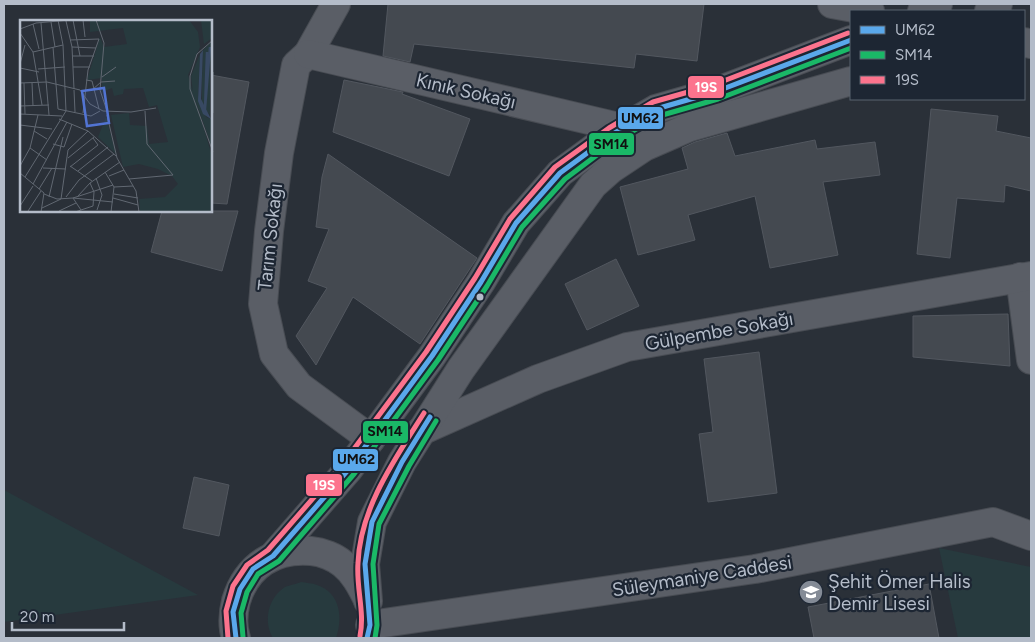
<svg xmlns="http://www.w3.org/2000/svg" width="1035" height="642" font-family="Figtree,sans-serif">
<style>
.green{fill:#273a3e}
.building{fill:#444950;stroke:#52575f}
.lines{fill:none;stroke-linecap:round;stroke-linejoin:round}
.minor-casing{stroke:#484c53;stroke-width:30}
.minor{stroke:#5a5e66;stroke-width:28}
.bus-1-casing{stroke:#1d2633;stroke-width:9}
.bus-2-casing{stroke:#1d2633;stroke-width:9}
.bus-3-casing{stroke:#1d2633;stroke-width:9}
.bus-1{stroke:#5aa8eb;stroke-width:5}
.bus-2{stroke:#1ab867;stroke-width:5}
.bus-3{stroke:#fc738d;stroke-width:5}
.bus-dot{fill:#b4bcc9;stroke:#1d2633;stroke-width:2}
.labels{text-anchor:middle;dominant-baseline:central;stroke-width:4.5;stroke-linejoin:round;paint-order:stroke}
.street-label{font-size:19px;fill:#b4bcc9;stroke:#1d2633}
.poi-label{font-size:19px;fill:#b4bcc9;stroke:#1d2633;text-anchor:start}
.inset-river{fill:none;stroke:#384963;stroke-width:2.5}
.inset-road{fill:none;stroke:#616872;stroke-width:1}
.view{fill:#5274d3;fill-opacity:0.15;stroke:#5274d3;stroke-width:2.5}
.inset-edge{fill:none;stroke:#b4bcc9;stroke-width:2.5}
.line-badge{stroke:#1d2633;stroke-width:2}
.badge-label{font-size:14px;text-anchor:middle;font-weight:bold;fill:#fff}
.pale-badge-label{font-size:14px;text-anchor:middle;font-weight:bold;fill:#111}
</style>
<rect width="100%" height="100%" fill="#2a3038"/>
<g class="green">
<polygon points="4,490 198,595 4,622"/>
<polygon points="939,548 1031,567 1031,638 958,638"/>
<path d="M301,582C306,583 312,583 317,585C341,593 343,619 336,638H273C263,621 268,598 285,587C290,585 297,584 301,582Z"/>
</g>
<g class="building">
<polygon points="388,4 704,4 697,61 636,54 634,68 414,44 410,62 383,56"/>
<polygon points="211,75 249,82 227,204 211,203"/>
<polygon points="344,80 403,92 402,94 470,119 449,176 333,132"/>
<polygon points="931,109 998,116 996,131 1031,138 1031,191 1005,185 1004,202 957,198 950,258 917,254"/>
<polygon points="727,133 735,156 815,140 817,149 875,142 880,175 823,182 838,255 770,268 755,196 688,215 695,240 638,255 620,187 688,169 682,148 695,142"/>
<polygon points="328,154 477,258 420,344 353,297 316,365 296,336 327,288 308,281 329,229 316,227 322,177"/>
<polygon points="162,211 238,211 222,271 151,252"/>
<polygon points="616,259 639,306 587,330 565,284"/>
<polygon points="1008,314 1010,366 913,357 913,316"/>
<polygon points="759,352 777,493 708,502 699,434 713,432 704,359"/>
<polygon points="194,477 229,485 219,536 183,528"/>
<polygon points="929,584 939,638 814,638 808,607"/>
</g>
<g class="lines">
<g class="minor-casing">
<g id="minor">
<polyline points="336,4 308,54 296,65 279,153 269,231 263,304 274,354 299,386 371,439"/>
<polyline points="832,4 870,11"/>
<polyline points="922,11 938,4"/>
<polyline points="989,11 998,4"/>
<polyline points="1024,42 1031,44"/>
<polyline points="308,54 623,128"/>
<polyline points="1020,277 1031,360"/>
<polyline points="421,431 538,379 627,347 1031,276"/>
<polyline points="273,556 348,470 432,356 481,282 516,223 560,173 613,134 656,109 715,92 851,40"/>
<polyline points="368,601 365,564 372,522 402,462 461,369 593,185 611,169 644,147 690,127 851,81"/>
<polyline points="370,625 755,569 993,522 1031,536"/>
<path d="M236,638C232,626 233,613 236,601C247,565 275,548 311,551C322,552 335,557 343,564C354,573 360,584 367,598"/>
</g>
</g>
<use href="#minor" class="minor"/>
<g class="bus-1-casing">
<g id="bus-1">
<polyline points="236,638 233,612 240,589 253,569 273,556 348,470 432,356 481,282 516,223 560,173 613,134 656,109 715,92 851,40"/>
<polyline points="367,638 370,625 365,564 372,522 402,462 430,417"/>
</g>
</g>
<g class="bus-2-casing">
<g id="bus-2">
<polyline points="243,637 241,613 247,592 258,574 279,561 354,474 438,360 487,286 522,227 565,179 617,140 659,116 718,99 851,48"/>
<polyline points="375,638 377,625 373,564 379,524 409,466 436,421"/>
</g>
</g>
<g class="bus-3-casing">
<g id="bus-3">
<path d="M360,636C365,612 356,588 358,563C360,508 395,459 424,413"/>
<polyline points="228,638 226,611 233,586 247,565 268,550 342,465 426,352 475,278 510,219 555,167 609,128 653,102 713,85 848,33"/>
</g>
</g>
<use href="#bus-1" class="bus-1"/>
<use href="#bus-2" class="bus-2"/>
<use href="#bus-3" class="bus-3"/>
</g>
<defs>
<g id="school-disc" transform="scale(1.25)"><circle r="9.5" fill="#848b96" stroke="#1d2633"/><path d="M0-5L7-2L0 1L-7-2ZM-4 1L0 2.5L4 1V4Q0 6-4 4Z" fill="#fff"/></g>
</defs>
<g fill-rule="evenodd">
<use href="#school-disc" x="811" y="592"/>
</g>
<circle class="bus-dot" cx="480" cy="297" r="4.5"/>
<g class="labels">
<g class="street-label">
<text transform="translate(466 91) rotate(13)">Kınık Sokağı</text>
<text transform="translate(270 237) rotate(-84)">Tarım Sokağı</text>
<text transform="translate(719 331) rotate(-10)">Gülpembe Sokağı</text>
<text transform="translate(702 576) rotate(-9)">Süleymaniye Caddesi</text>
</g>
<g class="poi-label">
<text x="828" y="581">Şehit Ömer Halis<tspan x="828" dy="22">Demir Lisesi</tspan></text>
</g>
</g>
<g transform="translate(20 20)">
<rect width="192" height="192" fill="#2a3038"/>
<path d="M70,0H169L178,12L180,27L168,55L192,136V192H120L119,179L145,177L158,164L152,156L138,149L119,144L103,147L91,95L109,93L110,105L127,106L129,124L148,122L137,85L129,87L123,68L104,69L103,74L94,76L92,68L82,72V58L67,60L80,17L84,27L107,24L103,8L70,12ZM181,0H192V18L184,24ZM192,21L190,52V95L182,86V58L183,30ZM180,34L178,75L186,97L191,99L192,128L173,73L171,56ZM86,97L96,134L78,117Z" fill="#273a3e"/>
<path d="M183,30L181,79L191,99L183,94L178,81L180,34Z" fill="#384963"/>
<path class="inset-river" d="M185,89L190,27M185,89L187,32"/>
<path class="inset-road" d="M38,0L43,25L46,91M53,0L60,36M63,0L65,17M76,0L84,23L80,70L87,91M46,1L52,27L54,69M31,2L35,27M21,3L29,95M13,4L19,29M0,9L16,3L50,0M0,13L13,32L22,85M50,20L79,19M193,20L177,34L170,56V69L193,132M33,27L38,89L71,96L80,91M52,27L76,28M13,32L43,25M52,36H74M0,44L5,25M53,47H70M0,48L19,52M18,49L45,47M193,52V93M82,57L96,47M66,60L72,61L79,89M0,63L27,62L60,70L70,84L83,91L111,92L136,88M4,63L5,94M12,63L13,86M54,70L55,92M72,70L81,62L95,61M0,86L29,85M63,93L68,50L79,19M0,94L42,96M87,95L97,138L116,171L119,192M39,99L68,111L96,136M0,105L32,109M14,111L27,119M33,124L44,127L52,104M10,128L27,140M48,138L74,117M0,146L10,128L18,95M50,146L72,161M50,147L78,125L73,118M23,148L46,149M58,151L88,127M85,152L94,167L91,192M0,153L24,173L21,192M89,156L104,150M5,157L46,91M76,158L82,175L77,190M109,159L153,155L127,124L125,91M13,164L47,102M94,167L113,166M19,169L32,148M24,174L37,179L53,178L93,165M94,174L118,178M58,176L70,163L100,142M29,177L43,117M46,177L59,160L94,134M93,178L118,185M0,186L13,166M22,188L41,179L48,130L68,111M61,190L53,178L93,182M8,191L21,171M39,191L56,183M55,192L73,186L74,172L70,163"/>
<path class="view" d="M84,68L89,103L67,106L62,71Z"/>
<rect width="192" height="192" class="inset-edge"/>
</g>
<g class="line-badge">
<rect x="687" y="75" width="38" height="24" rx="5" fill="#fc738d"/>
<rect x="617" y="106" width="47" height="24" rx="5" fill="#5aa8eb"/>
<rect x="588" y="132" width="47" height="24" rx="5" fill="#1ab867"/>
<rect x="362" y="420" width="47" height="24" rx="5" fill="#1ab867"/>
<rect x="332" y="448" width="47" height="24" rx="5" fill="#5aa8eb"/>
<rect x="305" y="473" width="38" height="24" rx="5" fill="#fc738d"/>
</g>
<g class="badge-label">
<text x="706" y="92">19S</text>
<text x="324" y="490">19S</text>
</g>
<g class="pale-badge-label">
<text x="640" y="123">UM62</text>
<text x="611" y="149">SM14</text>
<text x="385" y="436">SM14</text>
<text x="356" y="464">UM62</text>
</g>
<rect width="1035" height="642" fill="none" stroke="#b4bcc9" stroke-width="10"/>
<rect x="850" y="10" width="175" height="90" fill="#1d2633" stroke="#59626f"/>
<rect x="860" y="26" width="25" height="8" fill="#5aa8eb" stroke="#59626f"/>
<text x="895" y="35" font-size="15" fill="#b4bcc9">UM62</text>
<rect x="860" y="51" width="25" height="8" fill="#1ab867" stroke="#59626f"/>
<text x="895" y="60" font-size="15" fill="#b4bcc9">SM14</text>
<rect x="860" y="76" width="25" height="8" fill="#fc738d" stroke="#59626f"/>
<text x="895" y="85" font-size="15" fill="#b4bcc9">19S</text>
<path d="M12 622v8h112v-8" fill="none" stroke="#b4bcc9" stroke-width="2.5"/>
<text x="20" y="622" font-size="15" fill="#b4bcc9" stroke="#1d2633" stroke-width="4" paint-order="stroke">20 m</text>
</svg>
